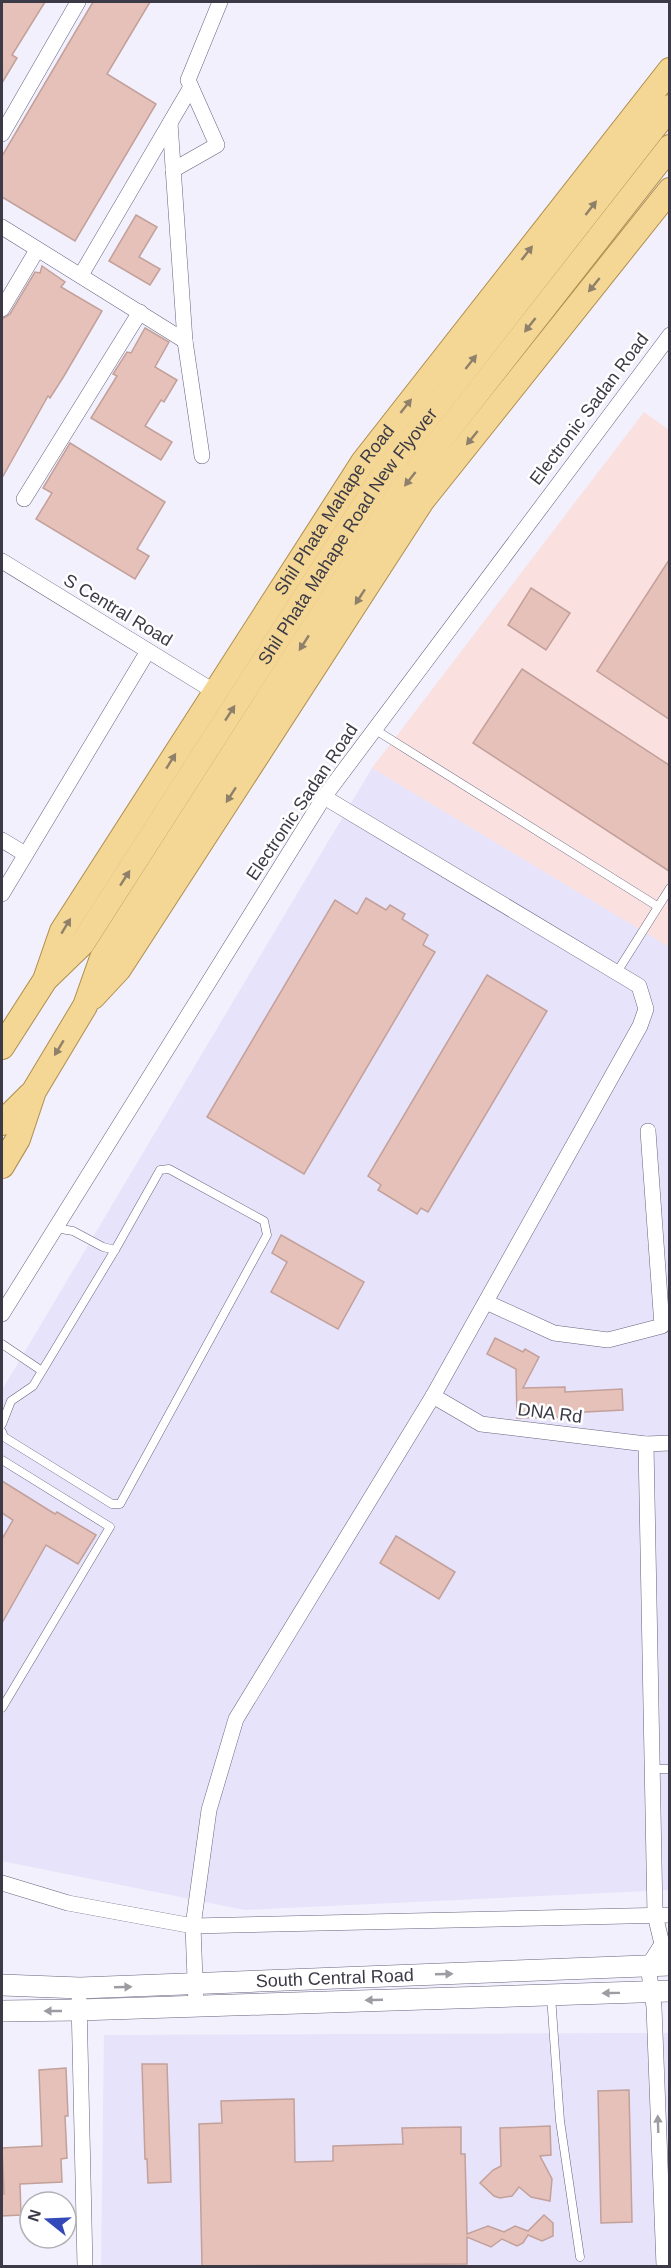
<svg xmlns="http://www.w3.org/2000/svg" width="671" height="2268" font-family="Helvetica,sans-serif">
<style>
.built{fill:#e6e3fa}
.industrial{fill:#fbe0e0}
.building{fill:#e5c1ba;stroke:#c3a09a;stroke-width:1.5}
.lines{fill:none;stroke-linecap:round;stroke-linejoin:round}
.lane-casing{stroke:#67637e;stroke-width:9}
.street-casing{stroke:#67637e;stroke-width:16}
.secondary-casing{stroke:#67637e;stroke-width:22}
.primary-casing{stroke:#af8e4b;stroke-width:26}
.lane{stroke:#fff;stroke-width:8}
.street{stroke:#fff;stroke-width:15}
.secondary{stroke:#fff;stroke-width:21}
.primary{stroke:#f4d695;stroke-width:24}
.oneway{fill:#8e806a}
.oneway2{fill:#9d9ca2}
.labels{text-anchor:middle;dominant-baseline:central;stroke-width:5;stroke-linejoin:round;paint-order:stroke}
.street-label{font-size:18px;fill:#3b3a46;stroke:#fff}
</style>
<rect width="100%" height="100%" fill="#f1f0fc"/>
<g class="built">
<polygon points="372,768 669,946 669,1890 245,1910 2,1861 2,1390"/>
<polygon points="669,2033 669,2266 101,2266 104,2035"/>
</g>
<polygon class="industrial" points="644,412 669,430 669,947 372,768"/>
<g class="building">
<polygon points="2,2 45,2 12,55 17,58 2,83"/>
<polygon points="93,2 150,2 107,74 156,104 75,241 2,197 2,156"/>
<polygon points="136,215 157,227 139,257 160,269 150,285 109,261"/>
<polygon points="42,266 65,282 61,287 102,311 64,376 50,398 48,396 2,478 2,319 10,314 35,272 40,273"/>
<polygon points="145,328 169,342 155,367 177,380 164,402 161,400 145,426 172,442 161,460 91,418 117,376 113,374 127,352 131,353"/>
<polygon points="70,443 165,502 137,549 149,556 135,579 36,519 52,493 43,488"/>
<polygon points="669,560 669,719 597,671"/>
<polygon points="531,588 570,613 546,650 508,625"/>
<polygon points="522,669 669,765 669,871 473,743"/>
<polygon points="366,898 386,910 390,905 405,914 402,919 428,935 423,945 435,952 304,1174 207,1117 335,900 357,914"/>
<polygon points="487,975 547,1011 428,1212 421,1208 417,1214 378,1190 381,1185 368,1176"/>
<polygon points="281,1235 364,1282 338,1329 271,1292 287,1262 272,1253"/>
<polygon points="495,1338 523,1352 525,1349 539,1357 523,1388 565,1387 565,1392 622,1389 623,1410 566,1413 566,1417 517,1418 516,1369 487,1354"/>
<polygon points="2,1481 55,1514 57,1512 96,1535 78,1564 46,1545 2,1623 2,1539 13,1520 2,1513"/>
<polygon points="396,1536 455,1572 439,1599 380,1563"/>
<polygon points="142,2064 167,2064 171,2182 148,2183 147,2159 145,2159"/>
<polygon points="66,2068 68,2116 65,2116 67,2158 61,2159 62,2182 20,2184 21,2215 2,2216 2,2194 4,2194 2,2148 42,2146 39,2070"/>
<polygon points="629,2090 632,2222 601,2223 598,2091"/>
<polygon points="294,2099 295,2162 333,2161 333,2146 403,2144 402,2128 461,2127 461,2154 465,2154 467,2234 488,2226 504,2232 515,2226 528,2231 544,2215 553,2223 553,2236 542,2241 528,2235 523,2243 517,2246 502,2239 491,2247 467,2237 467,2264 202,2266 199,2124 222,2123 221,2101"/>
<polygon points="550,2126 551,2155 540,2156 552,2179 550,2201 531,2197 519,2187 512,2196 500,2198 494,2196 480,2183 493,2170 501,2166 500,2128"/>
</g>
<g class="lines">
<g class="lane-casing">
<g id="lane">
<polyline points="374,729 657,906"/>
<polyline points="617,972 670,888"/>
<polyline points="55,1228 73,1231 103,1247 115,1250"/>
<polyline points="2,1344 42,1371"/>
<polyline points="2,1424 11,1401 33,1386 115,1250 160,1170 169,1169 264,1221 267,1235 120,1504 112,1504 4,1437 2,1432"/>
<polyline points="2,1460 110,1527 2,1708"/>
<polyline points="652,1769 670,1769"/>
<polyline points="551,1996 560,2121 580,2257"/>
</g>
</g>
<g class="street-casing">
<g id="street">
<polyline points="170,123 185,341 202,456"/>
<polyline points="2,134 78,2"/>
<polyline points="173,170 217,145 188,80 220,2"/>
<polyline points="2,227 185,341"/>
<polyline points="81,275 191,87"/>
<polyline points="2,309 37,250"/>
<polyline points="24,499 140,312"/>
<polyline points="2,561 215,692"/>
<polyline points="2,840 25,854"/>
<polyline points="2,894 148,651"/>
<polyline points="486,1302 554,1333 608,1340 662,1326 648,1131"/>
<polyline points="2,1314 324,797 670,335"/>
<polyline points="433,1396 481,1424 646,1444 670,1443"/>
<polyline points="646,1444 655,1915 662,1944 670,1951"/>
<polyline points="2,1883 68,1903 193,1926 670,1915"/>
<polyline points="662,1944 648,1966 654,2007 664,2266"/>
<polyline points="79,2000 85,2266"/>
<polyline points="196,2006 193,1926 209,1810 236,1719 433,1396 640,1026 646,1009 639,986 324,797"/>
</g>
</g>
<g class="secondary-casing">
<g id="secondary">
<path id="s1" d="M2,1985L80,1988L670,1965"/>
<polyline points="2,2011 79,2010 670,1991"/>
</g>
</g>
<g class="primary-casing">
<g id="primary">
<path id="s2" d="M48,977L82,944L383,475L670,107"/>
<polyline points="93,997 119,969 422,501 670,190"/>
<path id="s3" d="M2,1047L45,980L62,931L363,462L670,70"/>
<polyline points="2,1123 30,1095"/>
<polyline points="2,1166 18,1139 34,1091 85,1006 102,958 402,489 670,147"/>
</g>
</g>
<use href="#lane" class="lane"/>
<use href="#street" class="street"/>
<use href="#secondary" class="secondary"/>
<use href="#primary" class="primary"/>
</g>
<defs><path id="oneway-solid" d="M-6-.8H1V-3.2L6.5 0L1 3.2V.8H-6Z" transform="scale(1.5)"/></defs>
<g class="oneway">
<use href="#oneway-solid" transform="translate(591 208) rotate(-52)"/>
<use href="#oneway-solid" transform="translate(527 253) rotate(-52)"/>
<use href="#oneway-solid" transform="translate(594 285) rotate(129)"/>
<use href="#oneway-solid" transform="translate(530 325) rotate(128)"/>
<use href="#oneway-solid" transform="translate(471 362) rotate(-52)"/>
<use href="#oneway-solid" transform="translate(406 406) rotate(-52)"/>
<use href="#oneway-solid" transform="translate(472 438) rotate(129)"/>
<use href="#oneway-solid" transform="translate(410 479) rotate(128)"/>
<use href="#oneway-solid" transform="translate(360 597) rotate(123)"/>
<use href="#oneway-solid" transform="translate(304 643) rotate(123)"/>
<use href="#oneway-solid" transform="translate(230 713) rotate(-57)"/>
<use href="#oneway-solid" transform="translate(171 761) rotate(-58)"/>
<use href="#oneway-solid" transform="translate(231 795) rotate(123)"/>
<use href="#oneway-solid" transform="translate(125 878) rotate(-57)"/>
<use href="#oneway-solid" transform="translate(66 926) rotate(-59)"/>
<use href="#oneway-solid" transform="translate(59 1048) rotate(121)"/>
</g>
<g class="oneway2">
<use href="#oneway-solid" transform="translate(444 1974) rotate(-2)"/>
<use href="#oneway-solid" transform="translate(123 1987) rotate(-2)"/>
<use href="#oneway-solid" transform="translate(611 1993) rotate(179)"/>
<use href="#oneway-solid" transform="translate(374 2000) rotate(178)"/>
<use href="#oneway-solid" transform="translate(53 2011) rotate(180)"/>
<use href="#oneway-solid" transform="translate(658 2124) rotate(-92)"/>
</g>
<g class="labels">
<g class="street-label">
<text transform="translate(589 409) rotate(-53)">Electronic Sadan Road</text>
<text stroke="none"><textPath href="#s3" startOffset="633">Shil Phata Mahape Road</textPath></text>
<text stroke="none"><textPath href="#s2" startOffset="534">Shil Phata Mahape Road New Flyover</textPath></text>
<text transform="translate(118 610) rotate(31)">S Central Road</text>
<text transform="translate(302 802) rotate(-56)">Electronic Sadan Road</text>
<text transform="translate(550 1413) rotate(7)">DNA Rd</text>
<text stroke="none"><textPath href="#s1" startOffset="333">South Central Road</textPath></text>
</g>
</g>
<rect width="671" height="2268" fill="none" stroke="#3b3a46" stroke-width="6"/>
<g transform="translate(48 2220) rotate(288)"><circle r="28" fill="#ffffff" stroke="#b1b0b5" stroke-width="1.5"/>
<path d="M0-4.5L10 22L0 15L-10 22Z" fill="#3349ba"/>
<text y="-9" font-size="16" font-weight="bold" text-anchor="middle" fill="#3b3a46">N</text>
</g>
</svg>
